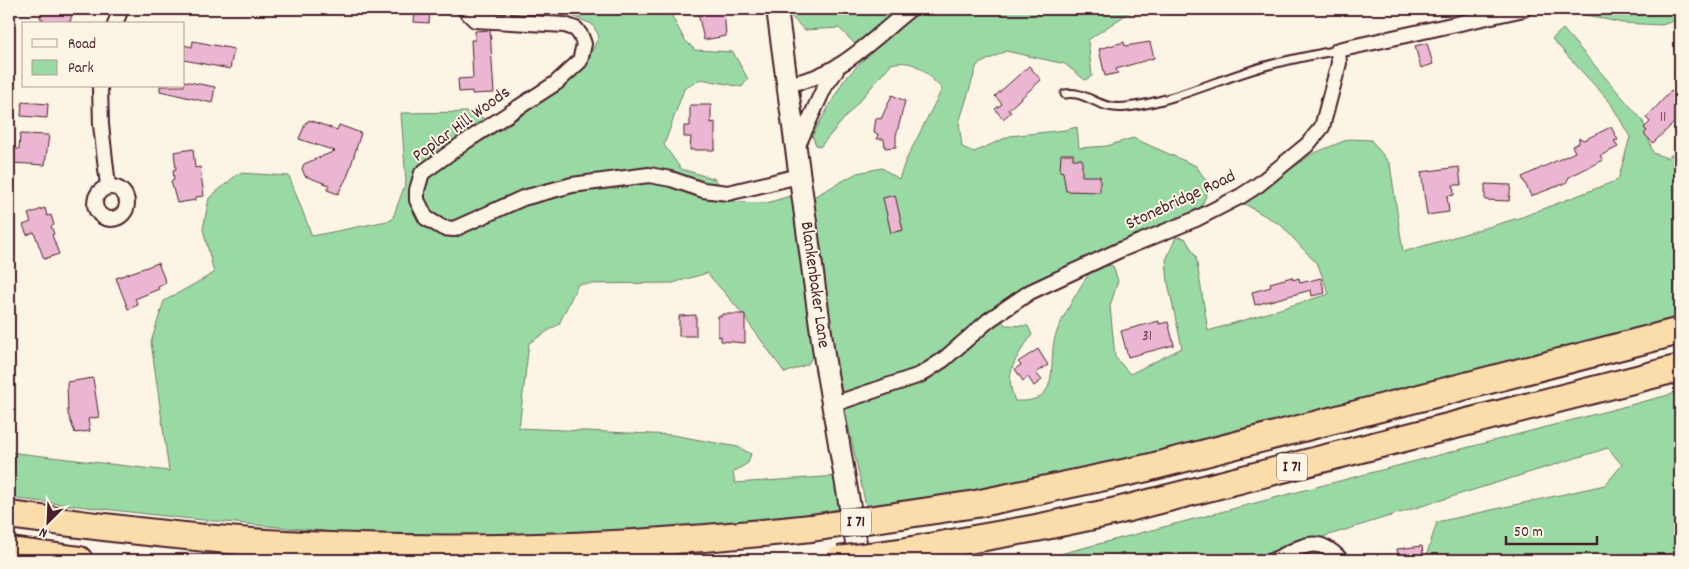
<svg xmlns="http://www.w3.org/2000/svg" width="1689" height="569" font-family="Dekko,sans-serif">
<style>
.green{fill:#99daa4;stroke:#727c68}
.building{fill:#ebb6d1;stroke:#4a1f2b}
.lines{fill:none;stroke-linecap:round;stroke-linejoin:round}
.lane-casing{stroke:#4a1f2b;stroke-width:11}
.street-casing{stroke:#4a1f2b;stroke-width:18}
.secondary-casing{stroke:#4a1f2b;stroke-width:24}
.highway-casing{stroke:#4a1f2b;stroke-width:30}
.lane{stroke:#fcf5e5;stroke-width:7}
.street{stroke:#fcf5e5;stroke-width:14}
.secondary{stroke:#fcf5e5;stroke-width:20}
.highway{stroke:#fbddab;stroke-width:26}
.highway-bridge-casing{stroke:#4a1f2b;stroke-width:30;stroke-linecap:butt}
.highway-bridge{stroke:#fbddab;stroke-width:26}
.labels{text-anchor:middle;dominant-baseline:central;stroke-width:4;stroke-linejoin:round;paint-order:stroke}
.number-label{font-size:15px;fill:#724554}
.shield{fill:#fcf5e5;stroke:#7f5f63;stroke-width:1}
.shield-label{font-size:16px;font-weight:bold;fill:#4a1f2b}
.street-label{font-size:18px;fill:#4a1f2b;stroke:#fcf5e5}
</style>
<rect width="100%" height="100%" fill="#fcf5e5"/>
<filter id="ink" filterUnits="userSpaceOnUse"><feTurbulence type="fractalNoise" baseFrequency=".02" numOctaves="2"/><feDisplacementMap in="SourceGraphic" scale="10" xChannelSelector="R" yChannelSelector="G"/><feConvolveMatrix kernelMatrix="1 2 1 2 8 2 1 2 1" color-interpolation-filters="sRGB"/></filter>
<g filter="url(#ink)">
<g class="green">
<polygon points="555,9 668,9 684,39 695,50 733,52 748,79 742,87 701,79 684,89 664,145 681,169 715,179 735,202 767,203 793,195 817,348 808,364 785,373 737,307 707,273 673,283 578,284 559,324 529,343 519,428 673,435 738,447 751,454 748,463 733,472 735,483 839,476 843,513 711,527 536,537 386,537 182,518 9,498 9,452 169,471 151,342 164,301 214,273 203,229 209,198 239,173 289,176 312,236 392,220 406,182 401,113 473,112 502,130 585,66 599,36 592,24"/>
<polygon points="784,9 905,9 858,47 839,28 804,30"/>
<path d="M920,9H1146L1130,12L1088,40L1092,76L1085,80L1065,64L1006,51L977,65L959,123L962,147L974,152L1010,136L1065,130L1077,127L1079,148L1107,146L1133,138L1196,166L1210,186L1200,210L1080,262L993,307L1005,325L1028,326L1032,335C1016,358 1003,372 1015,401C1065,404 1046,362 1056,334C1059,324 1082,282 1089,274C1093,271 1098,268 1101,265L1113,266L1118,281L1110,306L1115,357L1130,374L1182,348L1168,283L1166,260L1176,237L1185,238L1196,257L1208,331L1329,294L1318,265L1281,225L1243,203L1312,154L1349,139L1371,140L1390,164L1403,252L1522,217L1618,180L1630,137L1610,102L1552,39L1563,29L1643,121L1653,153L1667,158L1680,149V317L1055,479L866,506L841,393L808,200L857,173L882,168L899,179L905,162L942,89C925,72 916,58 891,64L820,147L816,145L812,136L844,80L890,32Z"/>
<polygon points="1575,9 1680,9 1680,19 1662,25 1622,23 1577,13"/>
<polygon points="1680,392 1680,560 1487,560 1472,557 1471,560 1425,560 1437,522 1605,485 1622,465 1608,448 1249,560 1179,560 1167,557 1154,560 1037,560"/>
</g>
<g class="building">
<polygon points="42,9 73,11 70,22 42,24 43,19 40,18"/>
<polygon points="415,9 430,9 429,23 414,22"/>
<polygon points="697,9 724,9 726,36 704,40"/>
<polygon points="490,30 494,93 472,94 472,91 459,92 458,79 473,78 471,40 475,40 475,31"/>
<polygon points="193,41 234,49 230,69 184,60 184,45 192,47"/>
<polygon points="1124,42 1125,46 1150,42 1154,58 1116,69 1118,73 1105,76 1099,49"/>
<polygon points="1427,43 1433,64 1421,68 1415,46"/>
<polygon points="1029,66 1041,80 1008,110 1011,112 1003,119 995,109 1002,104 995,96"/>
<polygon points="184,81 215,87 212,103 160,91 160,86 184,86"/>
<polygon points="1671,91 1680,99 1680,117 1653,143 1644,134 1647,131 1644,128 1650,122 1646,118"/>
<polygon points="892,95 905,101 896,136 896,147 885,148 884,139 877,139 878,134 874,132 876,118 881,119"/>
<polygon points="22,102 48,104 47,118 21,116"/>
<polygon points="690,105 711,105 711,123 715,122 715,150 690,150 691,137 684,137 684,126 690,126"/>
<polygon points="309,120 337,130 339,125 361,133 348,175 338,194 327,190 329,185 305,176 302,169 304,164 335,151 299,139 306,122 308,122"/>
<polygon points="1611,127 1618,140 1614,141 1618,147 1600,156 1603,160 1569,177 1566,183 1531,196 1522,177 1575,152 1572,146 1579,143 1579,138 1584,140"/>
<polygon points="20,134 49,135 45,165 12,163 13,149 19,149"/>
<polygon points="193,149 195,168 200,167 204,196 196,197 196,200 177,203 171,181 174,180 173,170 176,169 174,152"/>
<polygon points="1061,154 1073,154 1073,159 1082,159 1082,176 1100,176 1100,192 1066,191 1063,172 1060,171"/>
<polygon points="1459,167 1461,185 1453,185 1454,195 1447,196 1449,212 1427,215 1421,172"/>
<polygon points="1485,184 1511,185 1509,201 1485,200"/>
<polygon points="895,195 903,230 891,233 883,198"/>
<polygon points="45,208 47,216 51,215 54,225 51,226 54,234 52,235 59,254 44,259 34,232 27,235 23,225 31,222 28,214"/>
<polygon points="158,263 166,283 158,287 159,289 135,299 138,305 128,309 116,278"/>
<polygon points="1292,277 1293,280 1299,278 1300,283 1321,278 1325,293 1312,296 1311,290 1255,305 1252,292 1271,287 1270,283"/>
<polygon points="722,314 745,314 745,343 721,341 721,336 718,337 718,316 722,316"/>
<polygon points="696,315 696,336 679,336 679,316"/>
<polygon points="1159,321 1159,324 1168,322 1174,345 1128,357 1121,331"/>
<polygon points="1038,349 1048,365 1036,373 1042,380 1034,386 1028,377 1023,381 1015,369 1021,365 1018,362"/>
<polygon points="93,378 99,417 88,419 90,431 75,433 68,414 67,382"/>
<polygon points="1422,546 1424,560 1399,560 1397,549"/>
</g>
<g class="lines">
<g class="lane-casing">
<path id="lane" d="M1065,94C1087,90 1098,111 1127,107C1170,102 1210,83 1252,70C1279,61 1309,56 1338,50"/>
</g>
<g class="street-casing">
<g id="street">
<polyline points="464,9 475,20 565,25 576,29 581,36 584,44 580,61 556,83 465,142 422,173 417,190 417,200 426,218 443,228 454,229 523,198 572,185 649,175 671,179 703,190 728,193 799,176"/>
<polyline points="115,24 121,9"/>
<path d="M788,84C840,77 871,40 910,9"/>
<polyline points="100,86 101,125 108,186"/>
<polyline points="797,147 825,86 836,71"/>
<circle cx="111" cy="203" r="16"/>
<polyline points="834,404 920,375 943,360 989,320 1030,292 1120,250 1196,219 1241,196 1258,185 1307,145 1322,127 1339,63 1338,50 1524,9"/>
<path d="M1274,560C1303,547 1316,533 1341,560"/>
</g>
</g>
<g class="secondary-casing">
<polyline id="secondary" points="777,9 825,362 859,560"/>
</g>
<g class="highway-casing">
<g id="highway">
<path d="M9,515C94,526 180,537 266,543C448,554 630,548 811,528"/>
<polyline points="902,515 976,504 1147,468 1680,331"/>
<polyline points="9,551 79,560"/>
<polyline points="901,552 1036,528 1117,511 1680,368"/>
</g>
</g>
<use href="#lane" class="lane"/>
<use href="#street" class="street"/>
<use href="#secondary" class="secondary"/>
<use href="#highway" class="highway"/>
<g class="highway-bridge-casing">
<g id="highway-bridge">
<polyline points="811,528 902,515"/>
<polyline points="839,560 901,552"/>
</g>
</g>
<use href="#highway-bridge" class="highway-bridge"/>
</g>
</g>
<g class="labels">
<g class="number-label">
<text x="1663" y="118">11</text>
<text x="1147" y="337">31</text>
</g>
<g class="shield">
<rect x="1277" y="453.5" width="30" height="27" rx="4"/>
<rect x="841" y="508.5" width="30" height="27" rx="4"/>
</g>
<g class="shield-label">
<text x="1292" y="467">I 71</text>
<text x="856" y="522">I 71</text>
</g>
<g class="street-label">
<text transform="translate(462 125) rotate(-36)">Poplar Hill Woods</text>
<text transform="translate(1181 201) rotate(-25)">Stonebridge Road</text>
<text transform="translate(814 285) rotate(82)">Blankenbaker Lane</text>
</g>
</g>
<rect width="1689" height="569" fill="none" stroke="#fcf5e5" stroke-width="30"/>
<rect x="15" y="15" width="1659" height="539" fill="none" stroke="#4a1f2b" stroke-width="2" filter="url(#ink)"/>
<rect x="22" y="22" width="162" height="65" fill="#fcf5e5" stroke="#b59f9b"/>
<rect x="32" y="39" width="25" height="8" fill="#fcf5e5" stroke="#b59f9b"/>
<text x="68" y="48" font-size="15" fill="#4a1f2b">Road</text>
<rect x="32" y="60" width="25" height="15" fill="#99daa4" stroke="#b59f9b"/>
<text x="68" y="72" font-size="15" fill="#4a1f2b">Park</text>
<g transform="translate(48 522) rotate(204)" stroke="#fcf5e5" stroke-width="4" paint-order="stroke">
<path d="M0-4L9 19L0 12L-9 19Z" fill="#4a1f2b"/>
<text y="-8" font-size="14" font-weight="bold" text-anchor="middle" fill="#4a1f2b">N</text>
</g>
<path d="M1506 536v8h91v-8" fill="none" stroke="#4a1f2b" stroke-width="2.5"/>
<text x="1514" y="536" font-size="15" fill="#4a1f2b" stroke="#fcf5e5" stroke-width="4" paint-order="stroke">50 m</text>
</svg>
